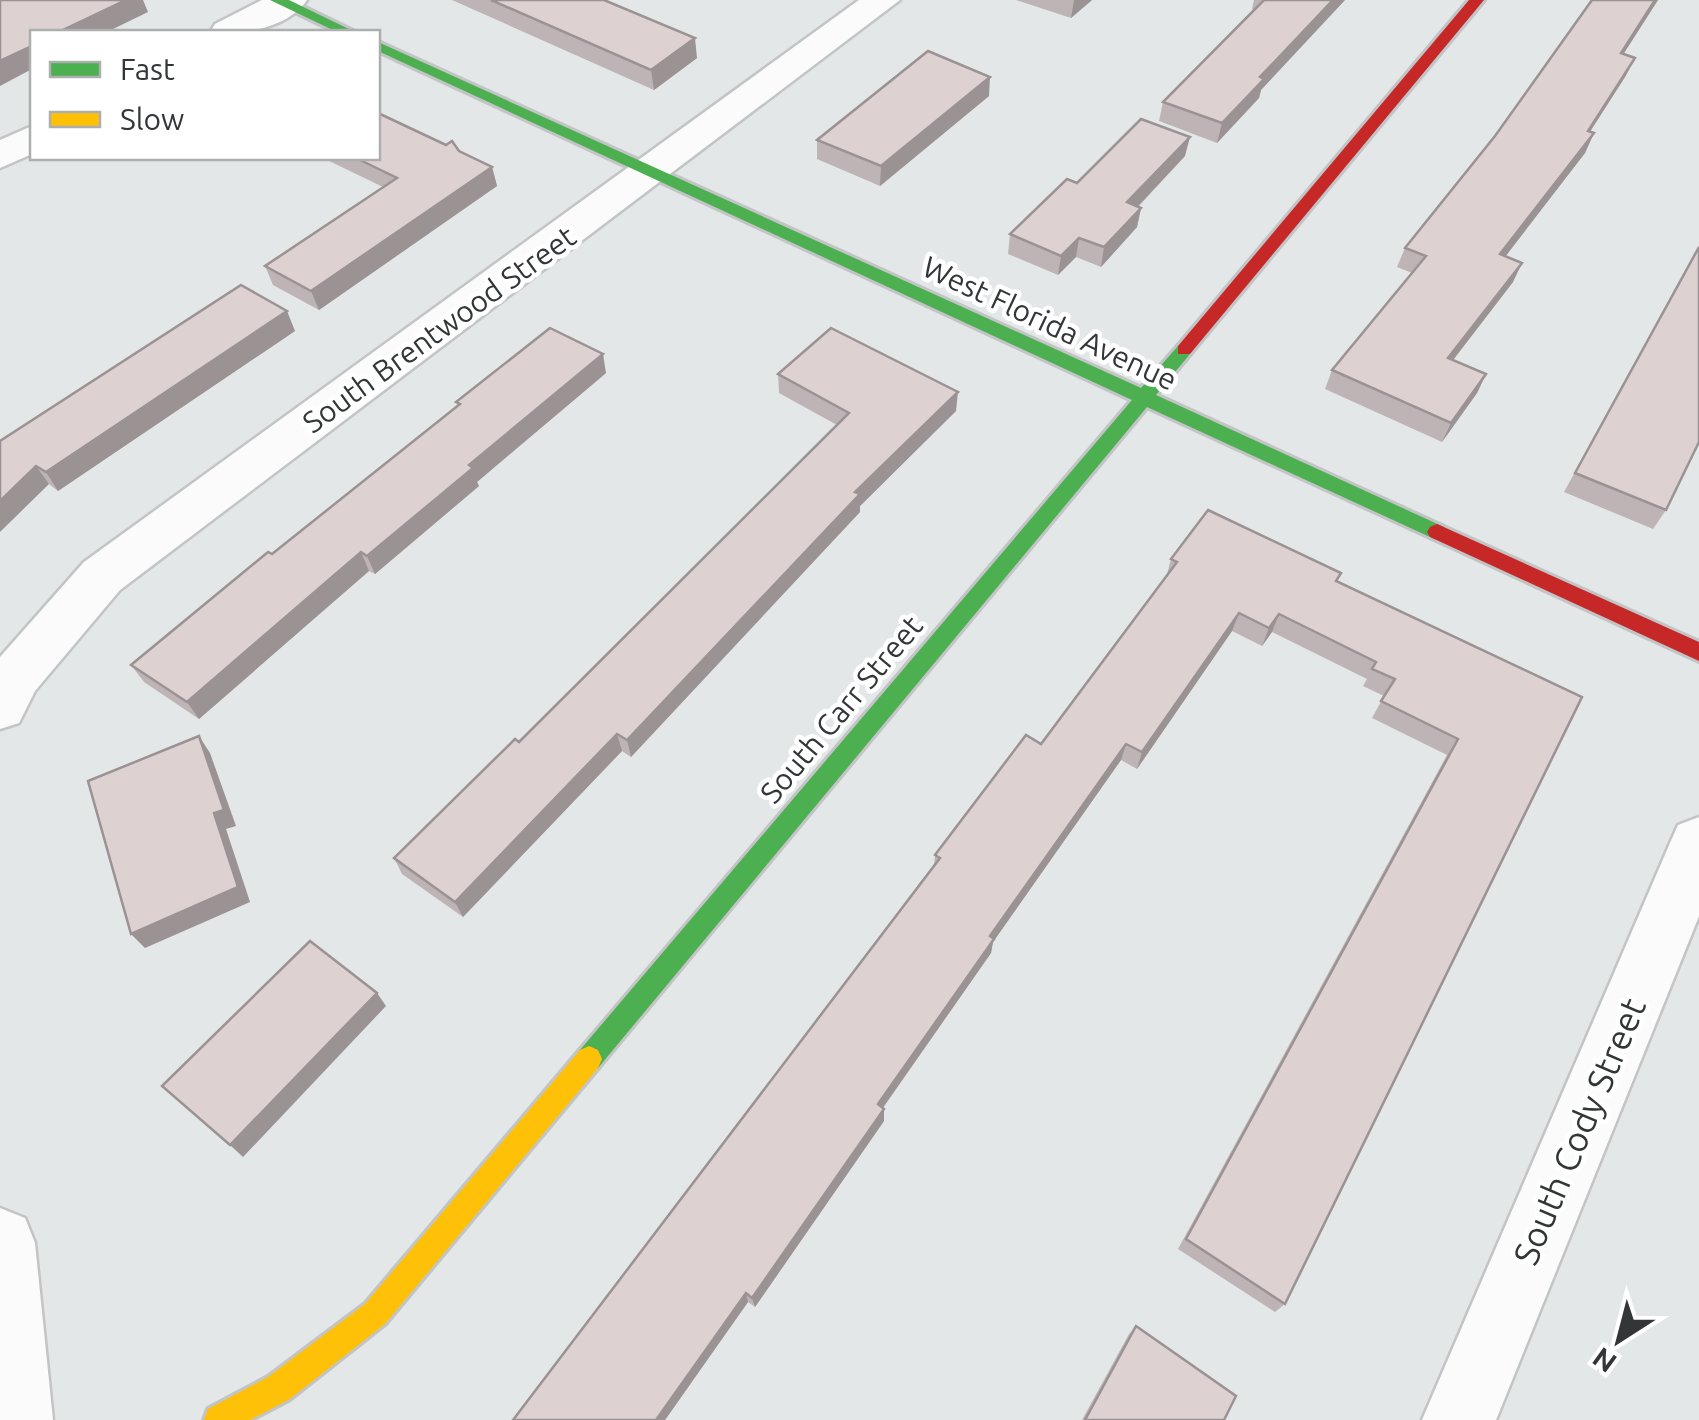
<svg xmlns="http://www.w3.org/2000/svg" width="1699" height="1420" font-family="Ubuntu,sans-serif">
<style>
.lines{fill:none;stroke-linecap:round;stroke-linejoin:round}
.street-casing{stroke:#c2c4c5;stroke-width:5}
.fast-casing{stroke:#c2c4c5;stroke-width:6}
.slow-casing{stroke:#c2c4c5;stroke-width:6}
.jam-casing{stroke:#c2c4c5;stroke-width:6}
.street{fill:#fbfbfc;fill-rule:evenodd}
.fast{fill:#4caf50;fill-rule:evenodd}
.slow{fill:#ffc107;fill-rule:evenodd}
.jam{fill:#c62828;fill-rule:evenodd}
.wall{fill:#beb4b5}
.shaded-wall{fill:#9b9293}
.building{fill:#ddd1d2;stroke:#9b9293;stroke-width:2.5}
.labels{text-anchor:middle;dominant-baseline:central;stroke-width:9;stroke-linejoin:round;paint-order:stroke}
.street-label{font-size:30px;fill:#333637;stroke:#fff}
.near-street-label{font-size:35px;fill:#333637;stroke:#fff}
</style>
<rect width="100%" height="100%" fill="#e3e7e8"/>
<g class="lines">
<g class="street-casing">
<g id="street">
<path d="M262,0H307C286,30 242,34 210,32L215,24Z"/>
<polygon points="859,0 900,0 120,590 35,691 19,723 0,729 0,657 84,562"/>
<polygon points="32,126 32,154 0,168 0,140"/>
<polygon points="1699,817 1699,916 1496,1420 1422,1420 1670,843 1678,825"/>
<polygon points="0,1208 25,1218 35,1243 53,1420 0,1420"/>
</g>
</g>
<g class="fast-casing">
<g id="fast">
<polygon points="270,0 289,0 355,32 337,32"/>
<polygon points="378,42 1141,388 1178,346 1190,346 1190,354 1156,395 1444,527 1447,532 1437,540 1430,537 1147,407 598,1068 589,1072 580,1068 576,1059 580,1050 1132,400 378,51"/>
</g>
</g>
<g class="slow-casing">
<polygon id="slow" points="589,1046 598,1050 602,1059 598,1068 385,1324 290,1399 250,1420 204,1420 208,1409 268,1377 365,1304 580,1050"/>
</g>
<g class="jam-casing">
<g id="jam">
<polygon points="1469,0 1484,0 1190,354 1178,354 1178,346"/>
<polygon points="1437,524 1699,642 1699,661 1430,537 1427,532 1430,527"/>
</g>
</g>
<use href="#street" class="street"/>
<use href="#fast" class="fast"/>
<use href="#slow" class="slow"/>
<use href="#jam" class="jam"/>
</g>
<g class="wall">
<polygon points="452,0 604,0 697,58 654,90"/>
<polygon points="1016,0 1092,0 1071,18"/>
<polygon points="1254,0 1345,0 1261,90 1259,98 1217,143 1159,121 1163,102 1254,10 1252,9"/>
<polygon points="1592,0 1658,0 1623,54 1635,58 1625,77 1590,132 1594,133 1585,153 1505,256 1513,282 1453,360 1486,374 1477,393 1442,442 1325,389 1332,370 1412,273 1397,267 1405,248 1495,136"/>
<polygon points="989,96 880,186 817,159 817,140"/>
<polygon points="459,151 492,167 497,186 319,310 273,285 265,266 383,187 323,158 378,158"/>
<polygon points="1185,156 1138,207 1141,208 1137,227 1101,267 1076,257 1058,275 1008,254 1010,234 1077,183"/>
<polygon points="1699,246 1666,510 1653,529 1564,492"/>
<polygon points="295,331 58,491 49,484 0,441"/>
<polygon points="606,373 477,482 479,486 375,574 369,571 199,719 144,682 131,665 458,406 456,402"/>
<polygon points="778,374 956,411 860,506 860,512 631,757 622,751 463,917 402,874 394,858 519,742 837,425 779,393"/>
<polygon points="1171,559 1337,582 1582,697 1285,1304 1275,1312 1178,1249 1447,755 1372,718 1384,696 1363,686 1367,679 1272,632 1262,646 1232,631 1137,769 1121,760 993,942 991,953 883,1108 884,1121 755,1307 748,1302 665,1420 513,1420 934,866 935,855 1041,744 1166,578"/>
<polygon points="1136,1326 1224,1420 1082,1420 1129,1334"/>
</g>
<g class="shaded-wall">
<polygon points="126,0 143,0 148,12 107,32 59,32"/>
<polygon points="1074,0 1092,0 1071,18"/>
<polygon points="1333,0 1345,0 1261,90 1259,98 1217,143 1222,123 1260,77"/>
<polygon points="1655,0 1658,0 1612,72 1621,53"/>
<polygon points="695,38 697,58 654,90 651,70"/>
<polygon points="32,46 32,69 0,86 0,61"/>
<polygon points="1635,58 1625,77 1578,150 1588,131"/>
<polygon points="990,77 989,96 880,186 881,166"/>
<polygon points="1594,133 1585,153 1492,274 1500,254"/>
<polygon points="1190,137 1185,156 1123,222 1127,202"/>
<polygon points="492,167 497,186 319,310 311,291"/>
<polygon points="1141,208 1137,227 1101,267 1104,247"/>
<polygon points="1079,238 1076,257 1058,275 1061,256"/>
<polygon points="1522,263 1513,282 1440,377 1448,358"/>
<polygon points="287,311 295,331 58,491 46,472"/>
<polygon points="603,354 606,373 477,482 479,486 375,574 367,556 469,465"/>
<polygon points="1486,374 1477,393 1442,442 1451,423"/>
<polygon points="958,392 956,411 860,506 860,512 631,757 627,740 855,492"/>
<polygon points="36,466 49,484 0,532 0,501"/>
<polygon points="361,552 369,571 199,719 187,702"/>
<polygon points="1239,613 1232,631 1137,769 1142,752"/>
<polygon points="1279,614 1272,632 1262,646 1269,628"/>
<polygon points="617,734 622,751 463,917 455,902"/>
<polygon points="199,736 210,753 236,826 226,829 250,902 145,948 131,934"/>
<polygon points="1126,744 1121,760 993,942 991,953 877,1116 878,1104 990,936"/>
<polygon points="377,993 386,1006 243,1157 230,1145"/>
<polygon points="884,1109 884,1121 755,1307 752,1298"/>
<polygon points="746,1293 748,1302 665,1420 656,1420"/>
</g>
<g class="building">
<polygon points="0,0 126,0 59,32 32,32 32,46 0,61"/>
<polygon points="491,0 604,0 695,38 651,70"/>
<polygon points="1264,0 1333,0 1260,77 1264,79 1222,123 1163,102"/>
<polygon points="1592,0 1655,0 1621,53 1635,58 1588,131 1594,133 1500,254 1522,263 1448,358 1486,374 1451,423 1332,370 1426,256 1405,248 1495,136"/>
<polygon points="928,51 990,77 881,166 817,140"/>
<polygon points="378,113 446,145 452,141 459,151 492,167 311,291 265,266 397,178 356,158 378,158"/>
<polygon points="1141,119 1190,137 1127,202 1141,208 1104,247 1079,238 1061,256 1010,234 1067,179 1077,183"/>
<polygon points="1699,247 1699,442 1666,510 1575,473"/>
<polygon points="241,285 287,311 46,472 36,466 0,501 0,441"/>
<polygon points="550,328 603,354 469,465 473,468 367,556 361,552 187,702 131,665 268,552 272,554 460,404 456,402"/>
<polygon points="831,328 958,392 855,492 860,494 627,740 617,734 455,902 394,858 515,739 519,742 849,413 778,374"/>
<polygon points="1208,510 1341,573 1336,581 1582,697 1285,1304 1186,1239 1458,739 1381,701 1395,679 1372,669 1376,662 1279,614 1269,628 1239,613 1142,752 1126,744 990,936 994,939 878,1104 884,1109 752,1298 746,1293 656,1420 513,1420 940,858 935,855 1026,735 1041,744 1177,562 1171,559"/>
<polygon points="199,736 224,810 214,813 238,887 131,934 88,781"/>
<polygon points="310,941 377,993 230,1145 162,1086"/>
<polygon points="1136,1326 1236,1396 1224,1420 1085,1420"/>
</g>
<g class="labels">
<g class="street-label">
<text transform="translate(1050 323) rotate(25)">West Florida Avenue</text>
<text transform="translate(439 329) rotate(-36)">South Brentwood Street</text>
<text transform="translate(841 709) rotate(-50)">South Carr Street</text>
</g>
<g class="near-street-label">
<text transform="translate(1579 1131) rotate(-67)">South Cody Street</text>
</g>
</g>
<rect x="30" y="30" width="350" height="130" fill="#ffffff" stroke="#adafaf" stroke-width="2.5"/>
<rect x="50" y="62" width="50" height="15" fill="#4caf50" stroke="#adafaf" stroke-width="2.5"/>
<text x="120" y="80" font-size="30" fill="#333637">Fast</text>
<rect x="50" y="112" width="50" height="15" fill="#ffc107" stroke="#adafaf" stroke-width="2.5"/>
<text x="120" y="130" font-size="30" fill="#333637">Slow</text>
<g transform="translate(1619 1340) rotate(216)" stroke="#ffffff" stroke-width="8" paint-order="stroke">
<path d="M0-8L18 38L0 25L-18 38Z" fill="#333637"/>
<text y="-15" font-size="28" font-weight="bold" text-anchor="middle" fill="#333637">N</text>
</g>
</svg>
